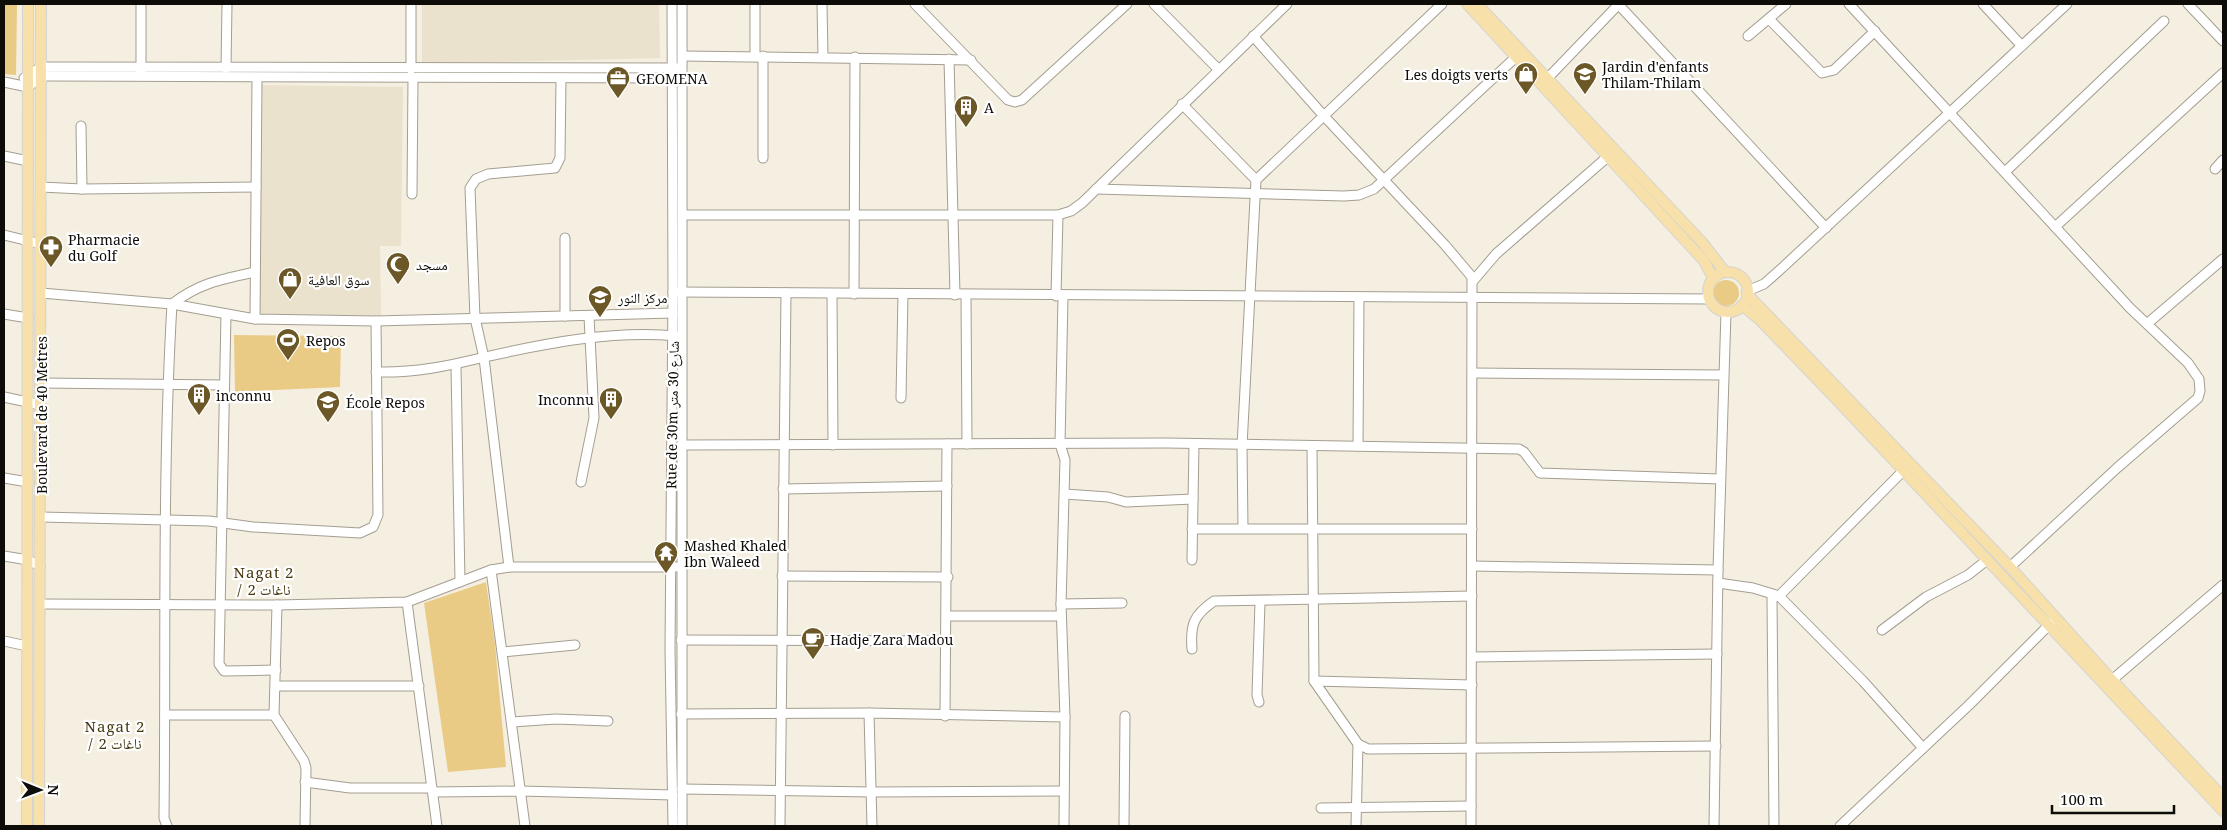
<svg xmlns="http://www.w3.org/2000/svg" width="2227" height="830" font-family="'Noto Serif','Noto Naskh Arabic',serif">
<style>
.built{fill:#ebe2cd}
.green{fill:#e9cb86}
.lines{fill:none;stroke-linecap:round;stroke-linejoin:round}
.minor-casing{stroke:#a49e91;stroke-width:11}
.major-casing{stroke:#d4d3d3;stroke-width:12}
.minor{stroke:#fff;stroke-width:9}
.major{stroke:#f7e0a9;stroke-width:10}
.labels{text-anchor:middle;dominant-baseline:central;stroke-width:4.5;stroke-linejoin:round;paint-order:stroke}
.poi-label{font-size:14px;fill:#0e0c08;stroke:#fff;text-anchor:start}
.street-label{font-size:14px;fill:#0e0c08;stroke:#fff}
.neighbourhood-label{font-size:15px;letter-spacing:1px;fill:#47370f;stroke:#fff}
</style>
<rect width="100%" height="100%" fill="#f5efe1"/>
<g class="built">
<polygon points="422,4 659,4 660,58 422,64"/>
<polygon points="261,85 403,87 401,246 380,246 381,316 257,315"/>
</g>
<g class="green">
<polygon points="4,4 17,4 16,75 4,74"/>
<circle cx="1726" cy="293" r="13"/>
<polygon points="234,335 341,336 340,387 235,392"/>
<polygon points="486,582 495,644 506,767 448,772 424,603"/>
</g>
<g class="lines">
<g class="minor-casing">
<g id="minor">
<polyline points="141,4 141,73"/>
<polyline points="672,4 673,292 670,649 673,826"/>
<polyline points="822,4 823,57"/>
<polyline points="915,4 1008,100 1015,102 1022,100 1127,4"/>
<polyline points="1154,4 1218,69"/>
<polyline points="1618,4 1826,228"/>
<polyline points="1849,4 2130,308 2188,363 2199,379 2200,391 2198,398 2117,468 2010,567"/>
<polyline points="1983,4 2021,45"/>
<polyline points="2188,4 2223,41"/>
<polyline points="1769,19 1822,73 1834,70 1875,31"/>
<polyline points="1253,36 1323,115 1445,245 1472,277 1471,826"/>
<polyline points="1748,36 1786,4"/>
<polyline points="683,56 971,60"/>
<polyline points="755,56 755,4"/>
<polyline points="949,59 955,295"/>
<polyline points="226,68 227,4"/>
<polyline points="411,69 411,4"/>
<polyline points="24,78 41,67 677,68"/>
<polyline points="4,82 28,87 41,76 51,76 677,78"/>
<polyline points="1543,83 1619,4"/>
<polyline points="1182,104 1256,180"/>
<polyline points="81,126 82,189"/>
<polyline points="4,156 28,161"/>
<polyline points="763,158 763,56"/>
<polyline points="2215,169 2223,160"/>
<polyline points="2005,172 2164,21"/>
<polyline points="41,187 82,189 256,187"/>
<polyline points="1096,189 1344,196 1359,195 1374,189 1517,56"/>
<polyline points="412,194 413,78"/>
<polyline points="683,215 1058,215 1071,211 1082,203 1287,4"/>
<polyline points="2055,227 2223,73"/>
<polyline points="4,235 41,244"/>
<polyline points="1473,281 1496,254 1612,153"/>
<polyline points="1747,291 1764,284 1782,268 2067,4"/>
<polyline points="673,292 1709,299"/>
<polyline points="41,293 172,304 255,319 376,321 673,313"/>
<polyline points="832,294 833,445"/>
<polyline points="854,294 855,57"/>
<polyline points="966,295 967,444"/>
<polyline points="1056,296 1058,215"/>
<polyline points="1063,296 1060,444 1065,460 1061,604 1065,717 1064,826"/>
<polyline points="4,314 28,318"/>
<polyline points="226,314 219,664 224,671 276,670"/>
<polyline points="565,316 565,238"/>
<polyline points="255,319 257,78"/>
<polyline points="2148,323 2223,259"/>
<polyline points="456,366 460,582"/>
<path d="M376,372C415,373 448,366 485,357C547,343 613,330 677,336"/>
<polyline points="1473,373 1723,375"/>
<polyline points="41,383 224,385"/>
<polyline points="4,397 41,405"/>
<polyline points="901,398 903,294"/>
<polyline points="682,445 1167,443 1519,449 1524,452 1540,473 1720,479"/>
<polyline points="1312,446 1314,681 1358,744 1368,749 1716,746"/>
<polyline points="1358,446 1359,297"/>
<polyline points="4,478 28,482"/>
<polyline points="581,482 594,418 589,316"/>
<polyline points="783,489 947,486"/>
<polyline points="1065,494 1108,497 1126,502 1193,499"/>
<polyline points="41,517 209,521 253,527 360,533 373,527 378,515 376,321"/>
<polyline points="1243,528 1242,446 1256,180 1442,4"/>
<polyline points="1192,529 1472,529"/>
<polyline points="4,556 28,560 40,566"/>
<polyline points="1192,560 1194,444"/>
<polyline points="1472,566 1718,570"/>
<polyline points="509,567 484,358 475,318 470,188 476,179 488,174 555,168 560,158 561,78"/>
<polyline points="491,570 525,826"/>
<polyline points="782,576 948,577"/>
<polyline points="1718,583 1753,588 1779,596 1863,681 1923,748"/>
<polyline points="407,602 437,826"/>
<polyline points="40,604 277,605 407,602 491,570 509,567 676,567"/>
<polyline points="1061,604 1122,603"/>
<polyline points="277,605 274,715 304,761 306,768 305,826"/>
<polyline points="947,616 1061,616"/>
<polyline points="1882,630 1926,597 1968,575 1987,560"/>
<polyline points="681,640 947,641"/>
<polyline points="4,641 27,646"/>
<path d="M1192,649C1190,624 1194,615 1214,601L1472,596"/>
<polyline points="503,652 575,645"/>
<polyline points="1472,657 1717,654"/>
<polyline points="2112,680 2223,585"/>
<polyline points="1314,681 1472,685"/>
<polyline points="276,686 419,686"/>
<polyline points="1259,702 1257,695 1260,602"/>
<polyline points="869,713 872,826"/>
<polyline points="681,714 869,713 1065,717"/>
<polyline points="165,715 274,715"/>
<polyline points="945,716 947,444"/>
<polyline points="512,722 556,719 608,721"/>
<polyline points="305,782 350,788 432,788"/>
<polyline points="682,789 872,792 1064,791"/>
<polyline points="433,792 521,791 673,795"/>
<polyline points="1321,808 1471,806"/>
<path d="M167,826L164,818C166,647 162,475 172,304C199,283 222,279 255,272"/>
<polyline points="682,826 682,4"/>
<polyline points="780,826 786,293"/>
<polyline points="1124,826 1125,716"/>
<polyline points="1356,826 1358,744"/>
<polyline points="1714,826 1718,570 1726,312"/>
<polyline points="1774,826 1772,597 1779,596 1908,466"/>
<polyline points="1840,826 1969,705 2052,622"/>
</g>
</g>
<g class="major-casing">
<g id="major">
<polyline points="1467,4 1694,250 1704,261 1713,278"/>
<polyline points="1477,4 1702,242 1725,272"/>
<circle cx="1728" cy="292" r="20"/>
<polyline points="1747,294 2010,567 2112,680 2223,797"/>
<polyline points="1742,305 1761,321 1839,402 2223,811"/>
<polyline points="27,826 28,4"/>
<polyline points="39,826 41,4"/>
</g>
</g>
<use href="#minor" class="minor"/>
<use href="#major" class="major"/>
</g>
<defs>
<g id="shop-pin" transform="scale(1.25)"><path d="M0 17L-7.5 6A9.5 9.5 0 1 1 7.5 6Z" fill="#6c5827" stroke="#fff"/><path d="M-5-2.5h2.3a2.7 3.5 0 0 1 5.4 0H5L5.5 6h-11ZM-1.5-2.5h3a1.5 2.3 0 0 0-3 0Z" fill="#fff"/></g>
<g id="school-pin" transform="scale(1.25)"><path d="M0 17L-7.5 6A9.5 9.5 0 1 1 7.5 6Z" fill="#6c5827" stroke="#fff"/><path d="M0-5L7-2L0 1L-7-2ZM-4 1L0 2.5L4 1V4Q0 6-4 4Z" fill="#fff"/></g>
<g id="office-pin" transform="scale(1.25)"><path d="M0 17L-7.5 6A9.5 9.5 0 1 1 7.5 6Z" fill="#6c5827" stroke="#fff"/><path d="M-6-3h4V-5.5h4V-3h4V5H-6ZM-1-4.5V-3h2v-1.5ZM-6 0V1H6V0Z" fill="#fff"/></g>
<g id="building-pin" transform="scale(1.25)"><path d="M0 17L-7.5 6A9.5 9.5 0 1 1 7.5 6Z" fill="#6c5827" stroke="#fff"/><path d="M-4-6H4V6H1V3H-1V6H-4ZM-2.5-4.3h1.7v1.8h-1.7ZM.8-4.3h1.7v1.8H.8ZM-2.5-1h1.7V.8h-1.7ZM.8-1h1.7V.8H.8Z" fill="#fff"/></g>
<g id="pharmacy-pin" transform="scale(1.25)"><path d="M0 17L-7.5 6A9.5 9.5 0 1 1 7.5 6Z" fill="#6c5827" stroke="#fff"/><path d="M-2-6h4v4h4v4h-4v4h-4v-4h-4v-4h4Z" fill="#fff"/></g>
<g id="mosque-pin" transform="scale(1.25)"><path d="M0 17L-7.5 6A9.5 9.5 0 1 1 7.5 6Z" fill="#6c5827" stroke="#fff"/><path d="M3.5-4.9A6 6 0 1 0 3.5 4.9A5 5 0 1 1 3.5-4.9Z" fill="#fff"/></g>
<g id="stadium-pin" transform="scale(1.25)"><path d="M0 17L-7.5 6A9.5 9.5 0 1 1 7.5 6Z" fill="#6c5827" stroke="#fff"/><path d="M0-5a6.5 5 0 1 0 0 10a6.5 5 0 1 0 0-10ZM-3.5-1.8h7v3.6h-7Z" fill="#fff"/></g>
<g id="temple-pin" transform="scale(1.25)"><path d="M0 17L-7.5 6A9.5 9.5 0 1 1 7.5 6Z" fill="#6c5827" stroke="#fff"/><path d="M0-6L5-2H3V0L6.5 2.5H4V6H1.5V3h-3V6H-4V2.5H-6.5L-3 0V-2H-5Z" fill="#fff"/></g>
<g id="cafe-pin" transform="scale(1.25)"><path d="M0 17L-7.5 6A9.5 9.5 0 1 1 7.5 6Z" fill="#6c5827" stroke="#fff"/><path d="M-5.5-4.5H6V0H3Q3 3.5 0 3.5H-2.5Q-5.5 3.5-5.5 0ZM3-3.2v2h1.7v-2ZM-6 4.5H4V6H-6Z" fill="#fff"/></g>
</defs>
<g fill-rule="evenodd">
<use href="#shop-pin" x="1526" y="74"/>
<use href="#school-pin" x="1585" y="74"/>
<use href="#office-pin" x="618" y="78"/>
<use href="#building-pin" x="966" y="107"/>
<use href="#pharmacy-pin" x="51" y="247"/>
<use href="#mosque-pin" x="398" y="264"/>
<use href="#shop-pin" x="290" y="279"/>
<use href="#school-pin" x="600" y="297"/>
<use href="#stadium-pin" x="288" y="340"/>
<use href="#building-pin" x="199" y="395"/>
<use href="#building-pin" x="611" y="399"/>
<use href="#school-pin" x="328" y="402"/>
<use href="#temple-pin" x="666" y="553"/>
<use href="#cafe-pin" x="813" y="639"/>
</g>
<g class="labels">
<g class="poi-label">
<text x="1602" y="66">Jardin d'enfants<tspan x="1602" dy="16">Thilam-Thilam</tspan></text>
<text x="1508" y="74" text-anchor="end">Les doigts verts</text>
<text x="636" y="78">GEOMENA</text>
<text x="984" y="107">A</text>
<text x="68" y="239">Pharmacie<tspan x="68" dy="16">du Golf</tspan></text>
<text x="416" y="264">مسجد</text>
<text x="308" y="279">سوق العافية</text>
<text x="618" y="297">مركز النور</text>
<text x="306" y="340">Repos</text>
<text x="216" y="395">inconnu</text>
<text x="594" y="399" text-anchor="end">Inconnu</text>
<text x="346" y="402">École Repos</text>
<text x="684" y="545">Mashed Khaled<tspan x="684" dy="16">Ibn Waleed</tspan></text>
<text x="830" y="639">Hadje Zara Madou</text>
</g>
<g class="street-label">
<text transform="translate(41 415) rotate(-90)">Boulevard de 40 Metres</text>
<text transform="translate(672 415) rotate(-89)">Rue de 30m شارع 30 متر</text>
</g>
<g class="neighbourhood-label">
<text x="264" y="572">Nagat 2<tspan x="264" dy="17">/ ناغات 2</tspan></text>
<text x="115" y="726">Nagat 2<tspan x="115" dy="17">/ ناغات 2</tspan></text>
</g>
</g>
<rect width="2227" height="830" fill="none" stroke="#0e0c08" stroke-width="10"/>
<g transform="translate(40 790) rotate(91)" stroke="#ffffff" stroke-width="4" paint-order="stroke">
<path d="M0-4L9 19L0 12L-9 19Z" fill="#0e0c08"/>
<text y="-8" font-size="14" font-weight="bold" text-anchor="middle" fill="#0e0c08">N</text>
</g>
<path d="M2052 805v8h122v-8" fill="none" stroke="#0e0c08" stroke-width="2.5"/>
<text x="2060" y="805" font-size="15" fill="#0e0c08" stroke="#ffffff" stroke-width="4" paint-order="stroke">100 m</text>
</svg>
